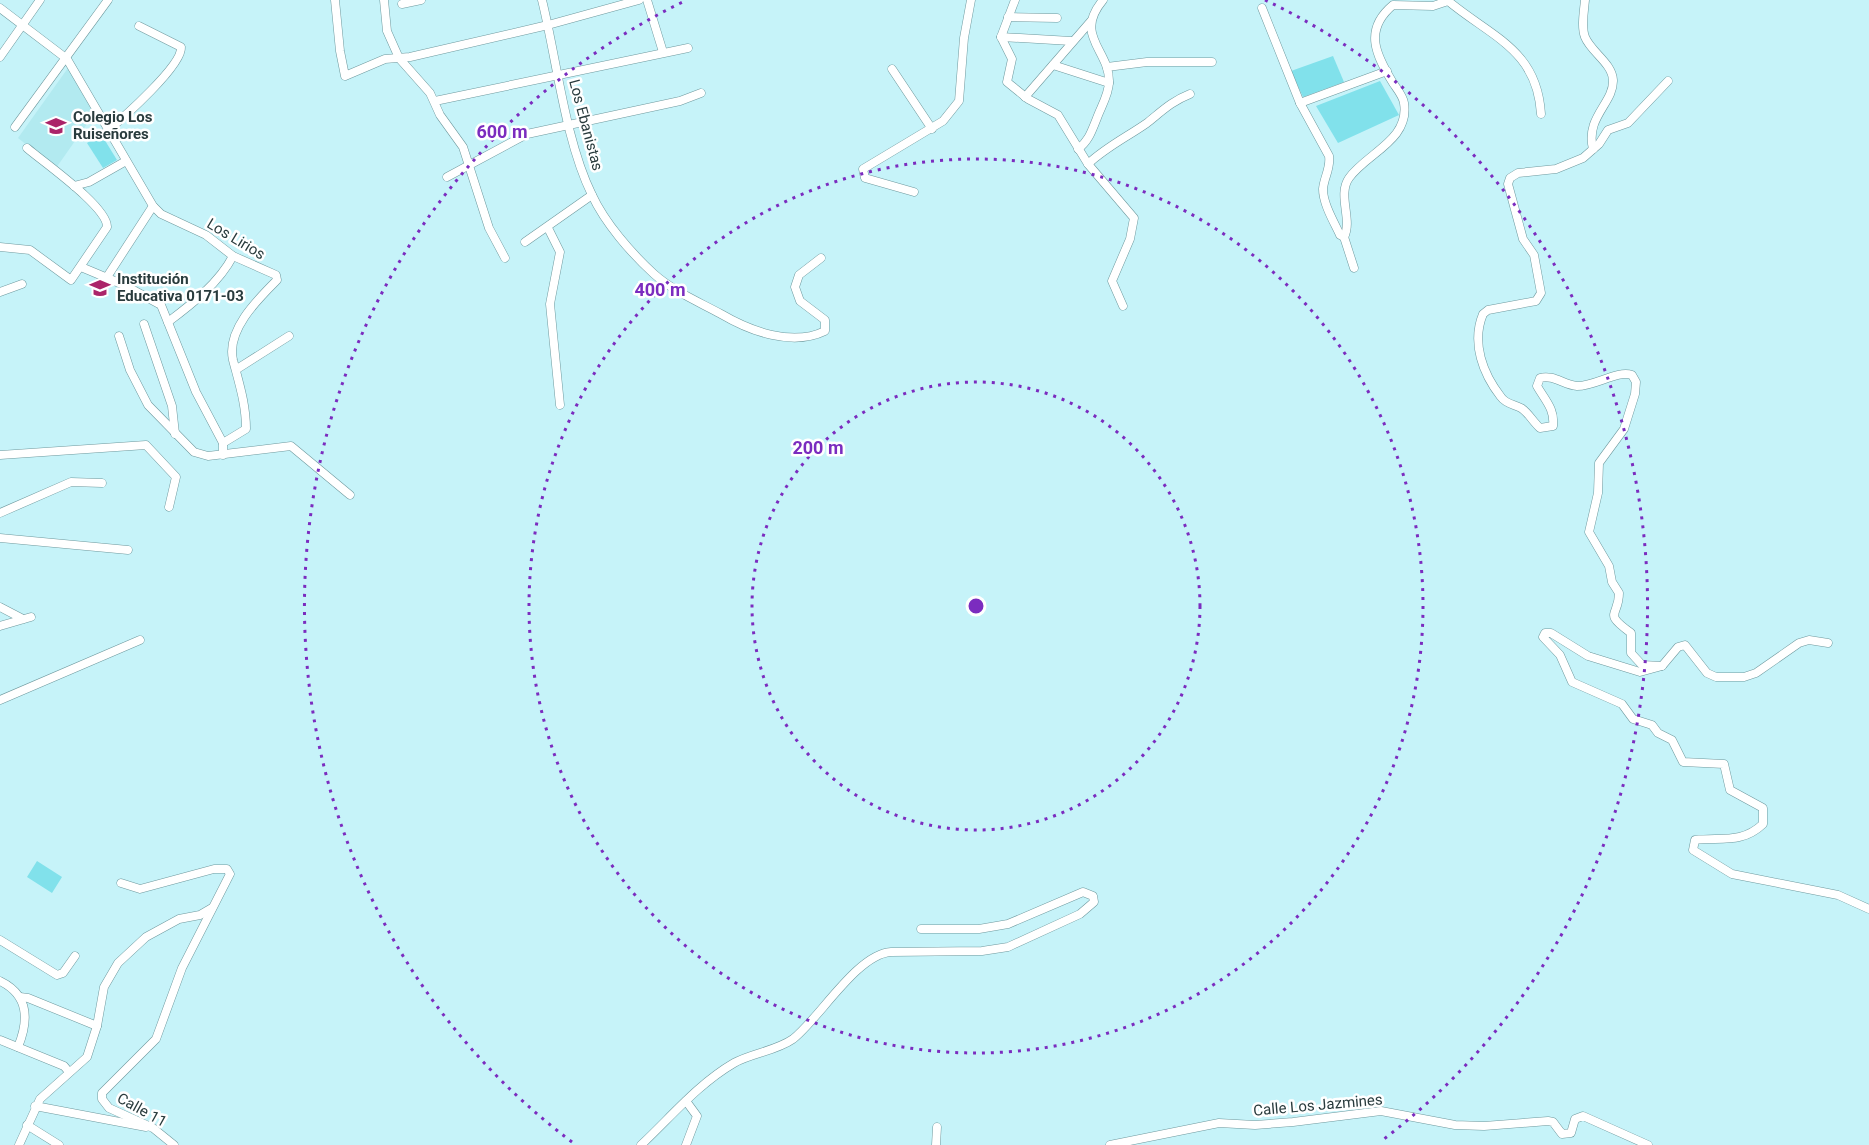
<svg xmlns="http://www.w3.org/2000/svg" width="1869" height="1145" font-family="Roboto,sans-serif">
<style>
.built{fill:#b2eaf0}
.green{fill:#81e1eb}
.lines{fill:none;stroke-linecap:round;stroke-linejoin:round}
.minor-casing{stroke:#6e999e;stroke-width:9}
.minor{stroke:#fff;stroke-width:8}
.ring{fill:none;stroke:#7b2cbf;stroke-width:3;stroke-dasharray:3 6}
.labels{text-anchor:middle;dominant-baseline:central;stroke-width:5;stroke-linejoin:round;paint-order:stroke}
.poi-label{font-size:15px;font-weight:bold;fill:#293b3d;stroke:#fff;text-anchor:start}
.street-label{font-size:15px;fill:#293b3d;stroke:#fff}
.centre{fill:#7b2cbf;stroke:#fff;stroke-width:3}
.ring-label{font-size:18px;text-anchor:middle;font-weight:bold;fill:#7b2cbf;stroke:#fff;stroke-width:5;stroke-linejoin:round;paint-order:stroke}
</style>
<rect width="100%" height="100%" fill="#c6f3f9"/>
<polygon class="built" points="68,68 94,114 56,168 18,138"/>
<g class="green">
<polygon points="1333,56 1344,82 1303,97 1291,71"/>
<polygon points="1380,81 1399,115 1338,143 1316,106"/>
<polygon points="101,134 117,160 103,168 87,143"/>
<polygon points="37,861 62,877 52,893 27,877"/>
</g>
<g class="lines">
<g class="minor-casing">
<g id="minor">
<polyline points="335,0 340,51 345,76 385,59 410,57 548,25 639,0"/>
<polyline points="384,0 387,31 399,58 430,93 440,115 463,147 489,228 505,258"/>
<path d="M542,0C557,61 565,140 592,195C605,223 631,253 654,274C673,291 699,302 721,314C750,331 792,347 825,331V320L800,301L795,287L799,275L821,258"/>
<polyline points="647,0 663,52"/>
<polyline points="1015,0 1001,37 1012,59 1007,82 1028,99 1058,115 1088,164 1134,218 1130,239 1112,281 1123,306"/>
<path d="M1447,0C1491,37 1537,49 1541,114"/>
<path d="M1585,0C1584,11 1581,27 1585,37C1591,52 1612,63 1613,80C1614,103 1585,117 1593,149"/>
<polyline points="402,4 421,0"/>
<path d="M0,8L67,59L153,206L161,214L206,235L233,256L276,275L277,280C258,299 226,330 233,360C239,383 246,404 246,429L223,443"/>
<path d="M1262,8L1300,103L1329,156C1331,168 1324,177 1323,189C1323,204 1334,222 1340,235L1344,237L1354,268"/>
<polyline points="1008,17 1057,18"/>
<polyline points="1001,37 1071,41"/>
<polyline points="0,57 40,0"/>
<polyline points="1053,65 1109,83"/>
<polyline points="1107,67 1147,62 1212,62"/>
<polyline points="892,69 932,129"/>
<polyline points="1025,97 1091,21"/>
<polyline points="435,101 688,48"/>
<polyline points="1300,103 1387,71"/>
<polyline points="15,127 108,0"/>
<path d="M107,131C123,118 183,65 181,47L139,26"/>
<path d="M1078,149C1089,141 1092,130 1097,118C1101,107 1109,94 1109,82C1110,50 1073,36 1103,0"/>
<path d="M1088,164C1106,147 1127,137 1147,123C1162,111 1172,101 1190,94"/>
<polyline points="447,177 527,134 680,101 701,93"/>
<polyline points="74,186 89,182 126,161"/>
<polyline points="914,192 865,178 863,169 943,121 959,101 964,38 971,0"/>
<polyline points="548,228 560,252 550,304 560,405"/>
<path d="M1344,237C1353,220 1337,195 1349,178C1367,153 1410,140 1404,103C1403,96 1397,89 1393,83C1376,55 1363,30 1393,5L1433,6L1448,1"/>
<polyline points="525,242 592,195"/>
<path d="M0,247L30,250L71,280L107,227C108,207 43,162 27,148"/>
<polyline points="81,267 124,285 161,305 196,392 223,443 223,455"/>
<polyline points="107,277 153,206"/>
<polyline points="0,292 22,284"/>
<path d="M168,322C192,304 219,283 233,256"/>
<polyline points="144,324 172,406 175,434"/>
<polyline points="119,336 130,370 148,405 194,452 208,456 291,446 350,495"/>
<polyline points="237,369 289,336"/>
<polyline points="0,455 146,445 176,477 169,507"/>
<polyline points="0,513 71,482 102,483"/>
<polyline points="0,538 128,550"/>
<polyline points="0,607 23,619"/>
<polyline points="0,626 31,617"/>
<path d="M1828,643L1809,640L1799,643L1756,673L1744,677H1716L1707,673L1685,645L1678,647L1662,666L1640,672L1588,656L1551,633H1545L1543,637L1560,655L1572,682L1622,704L1633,719L1652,725L1658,733L1672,740L1683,762L1724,764L1730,790L1763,808V824C1742,844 1721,837 1695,840L1693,850L1732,874L1838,895L1869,909"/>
<path d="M1662,666L1642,665L1631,653V633C1602,612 1619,617 1619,593L1612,582L1609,566L1589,532L1598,493L1599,463L1624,429L1635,394L1636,382L1632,375C1617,370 1596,386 1577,386C1564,385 1553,374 1540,378L1537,386C1545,400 1555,409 1553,426L1540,428C1533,422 1528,412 1521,408C1513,404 1506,404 1501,397C1483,374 1471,343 1483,314L1488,310L1536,301L1541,293L1534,255L1523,239L1508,184L1510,178L1518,173L1556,169L1583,158L1599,144L1608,130L1628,123L1668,81"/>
<polyline points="0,700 140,640"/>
<polyline points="121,883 140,889 214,869 227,869 230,874 182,968 156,1039 102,1093 102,1099 109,1108 153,1128 174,1145"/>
<polyline points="0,940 57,975 63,973 75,956"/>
<path d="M0,981C29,995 29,1020 18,1047"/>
<polyline points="20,997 28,998 97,1026"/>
<polyline points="0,1040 64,1066 69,1072"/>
<polyline points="686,1101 697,1116 686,1145"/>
<polyline points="35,1106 146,1127"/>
<polyline points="27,1125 59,1145"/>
<polyline points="19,1145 40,1099 87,1057 97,1026 104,987 118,963 146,937 179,919 200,915 212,908"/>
<path d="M641,1145C671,1117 698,1084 734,1063C752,1053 776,1051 793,1039C819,1019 857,954 891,952L982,951L1008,947L1080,914L1094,902L1093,896L1083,892L1008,924L979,929H921"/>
<polyline points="936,1145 937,1127"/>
<polyline points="1110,1145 1219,1123 1255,1125 1293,1122 1381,1111 1455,1125 1484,1126 1548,1121 1553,1122 1562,1134 1571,1133 1575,1119 1583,1116 1648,1145"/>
</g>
</g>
<use href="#minor" class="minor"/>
</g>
<g class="ring">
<circle cx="976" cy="606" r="224"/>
<circle cx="976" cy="606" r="447"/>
<path d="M572 1142A671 671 0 0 1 687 0M1265 0A671 671 0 0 1 1380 1142"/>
</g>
<defs>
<g id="school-bare" transform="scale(1.62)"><path d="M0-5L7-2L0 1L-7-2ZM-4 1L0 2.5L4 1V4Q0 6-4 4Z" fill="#ab2469" stroke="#fff" stroke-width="2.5" paint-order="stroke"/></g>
</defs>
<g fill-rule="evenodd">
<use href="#school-bare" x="56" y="126"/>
<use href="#school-bare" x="100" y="288"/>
</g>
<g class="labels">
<g class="poi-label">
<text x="73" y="117">Colegio Los<tspan x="73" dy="17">Ruiseñores</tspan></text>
<text x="117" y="279">Institución<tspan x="117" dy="17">Educativa 0171-03</tspan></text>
</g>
<g class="street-label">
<text transform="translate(586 125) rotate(75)">Los Ebanistas</text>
<text transform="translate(236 239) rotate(31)">Los Lirios</text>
<text transform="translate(1318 1105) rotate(-5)">Calle Los Jazmines</text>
<text transform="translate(142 1110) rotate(29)">Calle 11</text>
</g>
</g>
<circle cx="976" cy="606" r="9" class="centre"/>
<g class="ring-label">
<text x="502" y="138">600 m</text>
<text x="660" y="296">400 m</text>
<text x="818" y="454">200 m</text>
</g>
</svg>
